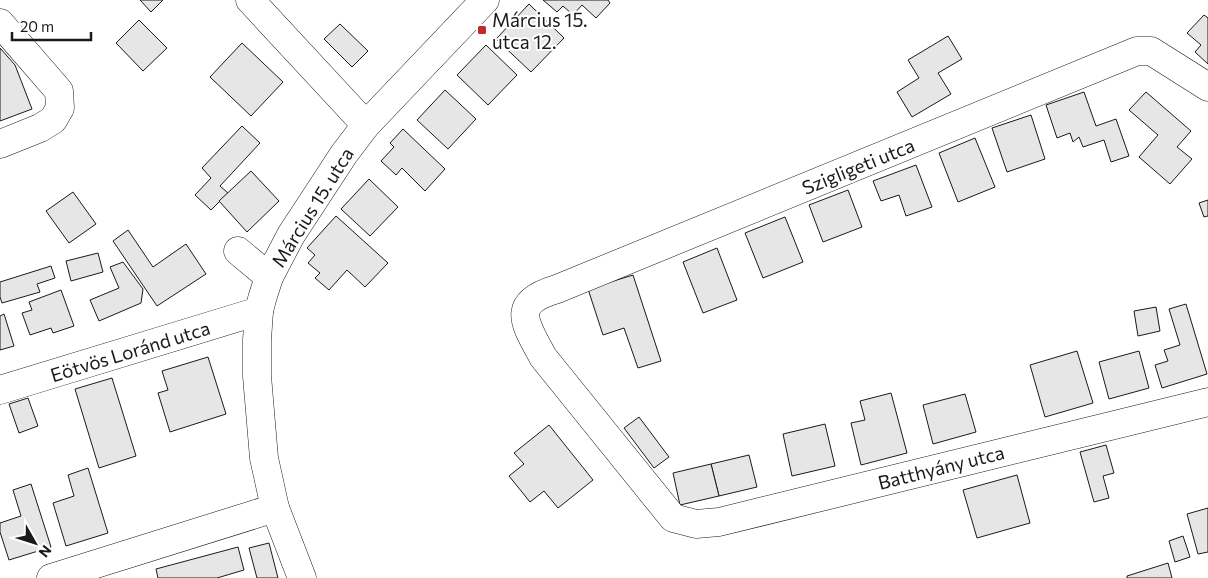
<svg xmlns="http://www.w3.org/2000/svg" width="1208" height="578" font-family="Commissioner,sans-serif">
<style>
.building{fill:#e6e6e6;stroke:#1a1a1a}
.lines{fill:none;stroke-linecap:round;stroke-linejoin:round}
.minor-casing{stroke:#1a1a1a;stroke-width:29}
.minor{stroke:#fff;stroke-width:28}
.poi-dot{fill:#c62828;stroke:#fff;stroke-width:2}
.labels{text-anchor:middle;dominant-baseline:central;stroke-width:4;stroke-linejoin:round;paint-order:stroke}
.poi-label{font-size:19px;fill:#1a1a1a;stroke:#fff;text-anchor:start}
.street-label{font-size:19px;fill:#1a1a1a;stroke:#fff}
</style>
<rect width="100%" height="100%" fill="#fff"/>
<g class="building">
<polygon points="140,0 163,0 151,12"/>
<polygon points="543,0 608,0 610,3 596,18 582,5 573,15 563,6 557,12"/>
<polygon points="529,4 564,38 531,72 496,39"/>
<polygon points="1204,15 1208,18 1208,64 1195,52 1201,45 1187,33"/>
<polygon points="139,20 167,48 143,71 116,43"/>
<polygon points="340,24 368,51 352,67 324,39"/>
<polygon points="948,36 962,59 938,73 951,94 912,117 897,92 919,78 908,60"/>
<polygon points="242,43 283,82 251,116 210,77"/>
<polygon points="486,45 517,75 488,105 457,75"/>
<polygon points="0,48 15,65 32,109 0,121"/>
<polygon points="445,90 476,119 448,149 417,120"/>
<polygon points="1084,92 1096,126 1116,119 1129,156 1111,162 1104,140 1083,147 1079,137 1073,142 1070,133 1057,138 1046,105"/>
<polygon points="1146,92 1191,131 1177,147 1192,159 1170,184 1139,157 1158,135 1129,110"/>
<polygon points="1031,115 1045,159 1007,172 992,128"/>
<polygon points="242,126 260,143 220,186 228,193 211,210 195,195 211,178 202,168"/>
<polygon points="403,129 445,169 425,191 402,168 396,175 381,161 394,147 390,143"/>
<polygon points="975,138 995,187 958,202 939,153"/>
<polygon points="916,165 932,207 906,216 899,195 881,201 873,181"/>
<polygon points="251,171 279,201 247,232 219,201"/>
<polygon points="369,179 398,207 370,236 341,209"/>
<polygon points="848,190 862,227 823,242 809,205"/>
<polygon points="73,192 96,224 69,243 46,211"/>
<polygon points="1208,200 1208,216 1204,217 1199,203"/>
<polygon points="336,216 388,263 365,287 347,270 329,290 315,278 320,273 308,263 315,255 307,248"/>
<polygon points="785,217 803,262 763,278 745,233"/>
<polygon points="128,230 153,267 186,244 206,274 157,306 113,241"/>
<polygon points="717,248 737,300 703,313 683,262"/>
<polygon points="98,253 103,272 71,281 66,261"/>
<polygon points="123,262 143,289 141,303 99,321 90,300 119,288 110,267"/>
<polygon points="51,266 55,278 37,284 40,292 2,303 0,297 0,282"/>
<polygon points="633,275 661,361 638,368 624,328 603,335 588,289"/>
<polygon points="61,290 74,326 53,333 51,328 30,335 22,313 32,310 29,302"/>
<polygon points="1186,304 1207,374 1162,388 1155,365 1168,361 1164,350 1180,345 1169,309"/>
<polygon points="1156,307 1160,331 1138,336 1134,311"/>
<polygon points="4,314 14,346 0,350 0,316"/>
<polygon points="1077,351 1093,403 1045,417 1030,365"/>
<polygon points="1139,351 1149,388 1109,399 1099,362"/>
<polygon points="208,357 226,414 170,432 158,393 168,390 162,371"/>
<polygon points="112,378 136,456 99,468 75,389"/>
<polygon points="891,393 907,453 861,465 851,423 865,420 860,401"/>
<polygon points="965,394 976,432 933,444 923,405"/>
<polygon points="28,398 38,426 19,433 9,404"/>
<polygon points="639,417 669,457 654,468 624,428"/>
<polygon points="825,424 835,466 792,476 783,434"/>
<polygon points="549,425 593,480 558,508 544,491 530,502 509,476 524,464 514,453"/>
<polygon points="1106,445 1114,473 1103,476 1109,498 1094,502 1080,452"/>
<polygon points="749,455 757,487 719,496 711,464"/>
<polygon points="711,464 719,496 680,505 673,473"/>
<polygon points="88,468 108,533 66,546 53,503 74,496 68,475"/>
<polygon points="1017,475 1030,523 977,538 963,490"/>
<polygon points="31,484 51,547 9,560 0,532 0,523 21,516 13,490"/>
<polygon points="1208,508 1208,552 1198,554 1187,514"/>
<polygon points="1183,536 1190,557 1175,562 1169,541"/>
<polygon points="269,543 278,578 257,578 249,548"/>
<polygon points="238,547 244,570 217,578 158,578 156,569"/>
<polygon points="1168,563 1172,578 1127,578 1127,576"/>
</g>
<g class="lines">
<g class="minor-casing">
<g id="minor">
<polyline points="250,0 366,125"/>
<polyline points="0,23 59,91 60,108 53,120 40,128 0,144"/>
<path d="M1208,87L1151,51H1137L557,289C509,303 525,323 543,357L673,518L696,524L719,522L1208,402"/>
<polyline points="238,251 269,277"/>
<polyline points="0,390 259,311"/>
<polyline points="51,578 275,508"/>
<polyline points="302,578 275,508 264,458 257,376 257,340 259,311 262,299 269,277 291,235 344,154 366,125 485,0"/>
</g>
</g>
<use href="#minor" class="minor"/>
</g>
<rect class="poi-dot" x="477" y="25" width="10" height="10" rx="2.5"/>
<g class="labels">
<g class="poi-label">
<text x="492" y="19">Március 15.<tspan x="492" dy="22">utca 12.</tspan></text>
</g>
<g class="street-label">
<text transform="translate(858 166) rotate(-22)">Szigligeti utca</text>
<text transform="translate(312 207) rotate(-58)">Március 15. utca</text>
<text transform="translate(130 351) rotate(-17)">Eötvös Loránd utca</text>
<text transform="translate(941 467) rotate(-14)">Batthyány utca</text>
</g>
</g>
<g transform="translate(35 543) rotate(129)" stroke="#ffffff" stroke-width="4" paint-order="stroke">
<path d="M0-4L9 19L0 12L-9 19Z" fill="#1a1a1a"/>
<text y="-8" font-size="14" font-weight="bold" text-anchor="middle" fill="#1a1a1a">N</text>
</g>
<path d="M12 32v8h79v-8" fill="none" stroke="#1a1a1a" stroke-width="2.5"/>
<text x="20" y="32" font-size="15" fill="#1a1a1a" stroke="#ffffff" stroke-width="4" paint-order="stroke">20 m</text>
</svg>
